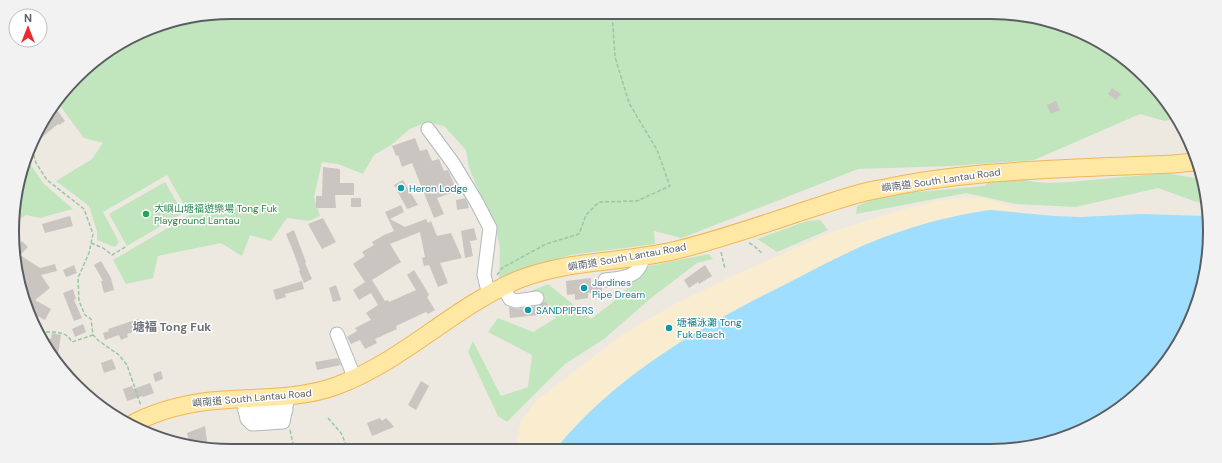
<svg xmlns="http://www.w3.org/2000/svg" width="1222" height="463" font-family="'DM Sans','Noto Sans TC',sans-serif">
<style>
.green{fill:#c1e5bd}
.sand{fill:#faeccf}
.water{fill:#9fdeff}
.building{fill:#cac5c0}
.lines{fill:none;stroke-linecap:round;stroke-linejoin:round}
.minor-casing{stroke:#b4b8bc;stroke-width:15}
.major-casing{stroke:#f0b656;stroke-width:19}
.path{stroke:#98c8a0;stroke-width:1.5;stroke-dasharray:4 2;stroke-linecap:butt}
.minor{stroke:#fff;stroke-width:13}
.major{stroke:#ffe7a4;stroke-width:17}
.culture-dot{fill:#0f9aa8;stroke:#fff;stroke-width:1.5}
.leisure-dot{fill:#2e9e5b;stroke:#fff;stroke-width:1.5}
.labels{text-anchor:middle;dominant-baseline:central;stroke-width:3;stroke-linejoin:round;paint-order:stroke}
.street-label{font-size:10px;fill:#5a5e62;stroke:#fff}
.culture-label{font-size:10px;fill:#0d838f;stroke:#fff;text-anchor:start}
.leisure-label{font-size:10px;fill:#27864d;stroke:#fff;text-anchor:start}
.quarter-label{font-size:12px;font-weight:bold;fill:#6b7074;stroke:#fff}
.rim{fill:none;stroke:#5a5e62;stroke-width:2}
</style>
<rect width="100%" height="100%" fill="#ede9e1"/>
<g class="green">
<polygon points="232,12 990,12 1048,20 1124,58 1177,118 1165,121 1140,114 1034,160 950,166 858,169 682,238 654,231 655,244 570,255 533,267 499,287 500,248 496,230 469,168 466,150 444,126 427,122 410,129 391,145 374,155 363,174 338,164 322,162 314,197 320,216 309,221 287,218 271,241 250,235 242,256 221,243 158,256 153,278 126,284 113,260 190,215 167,175 103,212 119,242 115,247 97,240 97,231 89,206 56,181 92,159 103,143 84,138 61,107 49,112 87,66 161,24"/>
<polygon points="28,161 44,184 73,209 40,218 26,215 15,222 14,203"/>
<polygon points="1166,173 1200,179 1208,203 1208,206 1158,188 1076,207 1016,204 966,193 856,214 857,206 883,195 985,186 991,178 1017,178 1035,182 1050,183 1070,182"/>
<polygon points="165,182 183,213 127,246 109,214"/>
<polygon points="820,220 828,230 777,252 757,239 807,221"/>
<polygon points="709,254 713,259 697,263 650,299 604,339 565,364 507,422 498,416 468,352 473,341 501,396 528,387 532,355 488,332 498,318 533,332 556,318 526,293 548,284 591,319 612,303 649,266"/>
<polygon points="243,443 258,451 238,451 236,447"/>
</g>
<path class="sand" d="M964,197L984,198L1003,204L1029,214C1017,212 1003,209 990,210C973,211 950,217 934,222C909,229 883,237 859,247C843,255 827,264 811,272C718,318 620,368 555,450H517V440L521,421L538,399L622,335L673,305L726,279L829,233L901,210L934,202Z"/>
<path class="water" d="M990,210L1055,216L1081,217L1140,214L1207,216L1202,289L1173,353L1135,396L1087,428L1019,449L555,450C613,377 701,326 784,285C809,272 834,259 860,247C887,235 923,223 952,217C964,214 977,212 990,210Z"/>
<g class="building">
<polygon points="1112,88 1121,94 1116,100 1108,94"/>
<polygon points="1056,101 1060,110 1051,114 1047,105"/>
<polygon points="57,110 65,121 59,125 58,124 34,144 41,122 46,116"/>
<polygon points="415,138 420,151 427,149 432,161 439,159 444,171 448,170 457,191 437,198 444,214 434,218 412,163 402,167 398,155 396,156 392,146"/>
<polygon points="323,167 340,169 340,183 354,183 354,195 335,195 336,208 316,208 316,196 322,196"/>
<polygon points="403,180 418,205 407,209 394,185"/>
<rect x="351" y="198" width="10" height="9"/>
<polygon points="465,198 468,204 469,208 457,210 456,200"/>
<polygon points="401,205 404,212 390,219 405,227 426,219 428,223 431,221 437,236 451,233 462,258 440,263 448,283 438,287 429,265 424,266 422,258 425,257 420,232 390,244 401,262 372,280 385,301 388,300 389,302 416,290 407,275 414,270 427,291 429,295 427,297 435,310 428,314 426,312 396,326 397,329 375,339 377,343 365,349 360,340 351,344 347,337 357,331 355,328 371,320 366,313 378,305 371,293 359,300 353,290 365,282 353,264 365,256 362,252 374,245 372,242 384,235 394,231 385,212"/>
<polygon points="70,216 73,226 45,233 42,224"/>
<polygon points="323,218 336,242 322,249 308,224"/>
<polygon points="474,228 477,240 470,241 473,256 465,258 461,231"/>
<polygon points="294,230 306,262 305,263 312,279 304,283 299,271 300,270 293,251 286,234"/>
<polygon points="22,241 28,247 20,255 40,268 55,264 57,271 41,275 50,288 35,300 51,309 45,320 32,313 16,275 15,247"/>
<polygon points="101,261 111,278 114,290 104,293 101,281 103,281 94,265"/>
<polygon points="74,265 77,273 66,277 63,270"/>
<polygon points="705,265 712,276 699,284 698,282 689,288 684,280"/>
<polygon points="591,278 591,284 598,283 602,287 602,291 588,293 588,298 575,300 575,294 567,295 566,281"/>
<polygon points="302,281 304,289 285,294 286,297 276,300 273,290"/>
<polygon points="336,285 341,300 333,302 329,288"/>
<polygon points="73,289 76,299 74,300 82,318 74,321 63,293"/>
<polygon points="544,302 547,302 548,314 510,318 509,307 517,309 538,306"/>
<polygon points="138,319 142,329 127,334 128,337 121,340 119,335 105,340 103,333 109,331 108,329"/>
<polygon points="83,324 86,332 75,337 72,329"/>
<polygon points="52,333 61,335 58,354 49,353 42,336 51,339"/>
<polygon points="338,358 341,365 317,370 315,362"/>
<polygon points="112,359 116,369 104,373 101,363"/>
<polygon points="161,371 163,379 155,382 153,374"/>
<polygon points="421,381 429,386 416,410 408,405"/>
<polygon points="150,383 154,393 143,397 142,396 127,401 123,389 132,386 133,389"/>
<polygon points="380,418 382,421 386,418 391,423 394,427 372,436 367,423"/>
<polygon points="205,426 208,448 190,446 187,433"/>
</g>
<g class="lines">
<g class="minor-casing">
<g id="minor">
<polyline points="428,129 453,163 476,201 490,228 484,275 489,295"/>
<path d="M605,280C623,278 640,278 643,256"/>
<polyline points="503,287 510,299 516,301 537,298"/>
<polyline points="337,334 355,379"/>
<polyline points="243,399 247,419 252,424 283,422 288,396"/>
<polyline points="245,411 286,410"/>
</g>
</g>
<g class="major-casing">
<path id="major" d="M134,423C161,409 192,402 223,400C261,397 300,399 336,386C404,361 454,306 520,279C572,259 628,263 681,249C729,237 775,220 822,205C841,199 860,192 880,189C913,182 948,177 982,174C1046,168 1110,167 1173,164L1194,162"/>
</g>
<g class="path">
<polyline points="32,149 36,163 47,180 84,209 93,234 89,253 78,278 79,301 85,315 91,319 93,335 99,341 119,355 127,365 141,406"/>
<polyline points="91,243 103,248 112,255 127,246"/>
<polyline points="749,243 753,245 763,254"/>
<polyline points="721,252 725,269"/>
<polyline points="497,275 502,268 546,244 579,234 586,215 599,202 637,201 670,186 657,150 629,103 615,57 612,12"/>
<path d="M40,332C52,332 66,330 72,342L93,335"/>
<polyline points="328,418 341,433 349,451"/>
<polyline points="290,430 293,444 295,448 306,451"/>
</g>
<use href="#minor" class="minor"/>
<use href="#major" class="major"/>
</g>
<g class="culture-dot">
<circle cx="401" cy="188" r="4"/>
<circle cx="584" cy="288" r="4"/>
<circle cx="528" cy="310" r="4"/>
<circle cx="669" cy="328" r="4"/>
</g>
<circle class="leisure-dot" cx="146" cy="214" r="4"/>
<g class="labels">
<g class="street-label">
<text transform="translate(941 180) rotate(-8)">嶼南道 South Lantau Road</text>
<text transform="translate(627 257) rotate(-10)">嶼南道 South Lantau Road</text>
<text transform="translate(252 398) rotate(-5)">嶼南道 South Lantau Road</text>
</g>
<g class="culture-label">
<text x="409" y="188">Heron Lodge</text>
<text x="592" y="282">Jardines<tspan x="592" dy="12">Pipe Dream</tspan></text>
<text x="536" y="310">SANDPIPERS</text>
<text x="677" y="322">塘褔泳灘 Tong<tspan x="677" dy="12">Fuk Beach</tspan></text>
</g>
<g class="leisure-label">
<text x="154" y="208">大嶼山塘福遊樂場 Tong Fuk<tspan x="154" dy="12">Playground Lantau</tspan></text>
</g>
<g class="quarter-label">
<text x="172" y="327">塘褔 Tong Fuk</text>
</g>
</g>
<path d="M0 0H1222V463H0ZM231 19H991A212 212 0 0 1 1203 231V232A212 212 0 0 1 991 444H231A212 212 0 0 1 19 232V231A212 212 0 0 1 231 19Z" fill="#f2f2f2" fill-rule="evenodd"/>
<path class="rim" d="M231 19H991A212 212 0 0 1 1203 231V232A212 212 0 0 1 991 444H231A212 212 0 0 1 19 232V231A212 212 0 0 1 231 19Z"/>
<g transform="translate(28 28)"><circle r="19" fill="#ffffff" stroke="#bdbfc0"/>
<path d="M0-3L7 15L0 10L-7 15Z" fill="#e82c2f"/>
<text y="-6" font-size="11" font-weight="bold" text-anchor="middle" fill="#5a5e62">N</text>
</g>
</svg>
